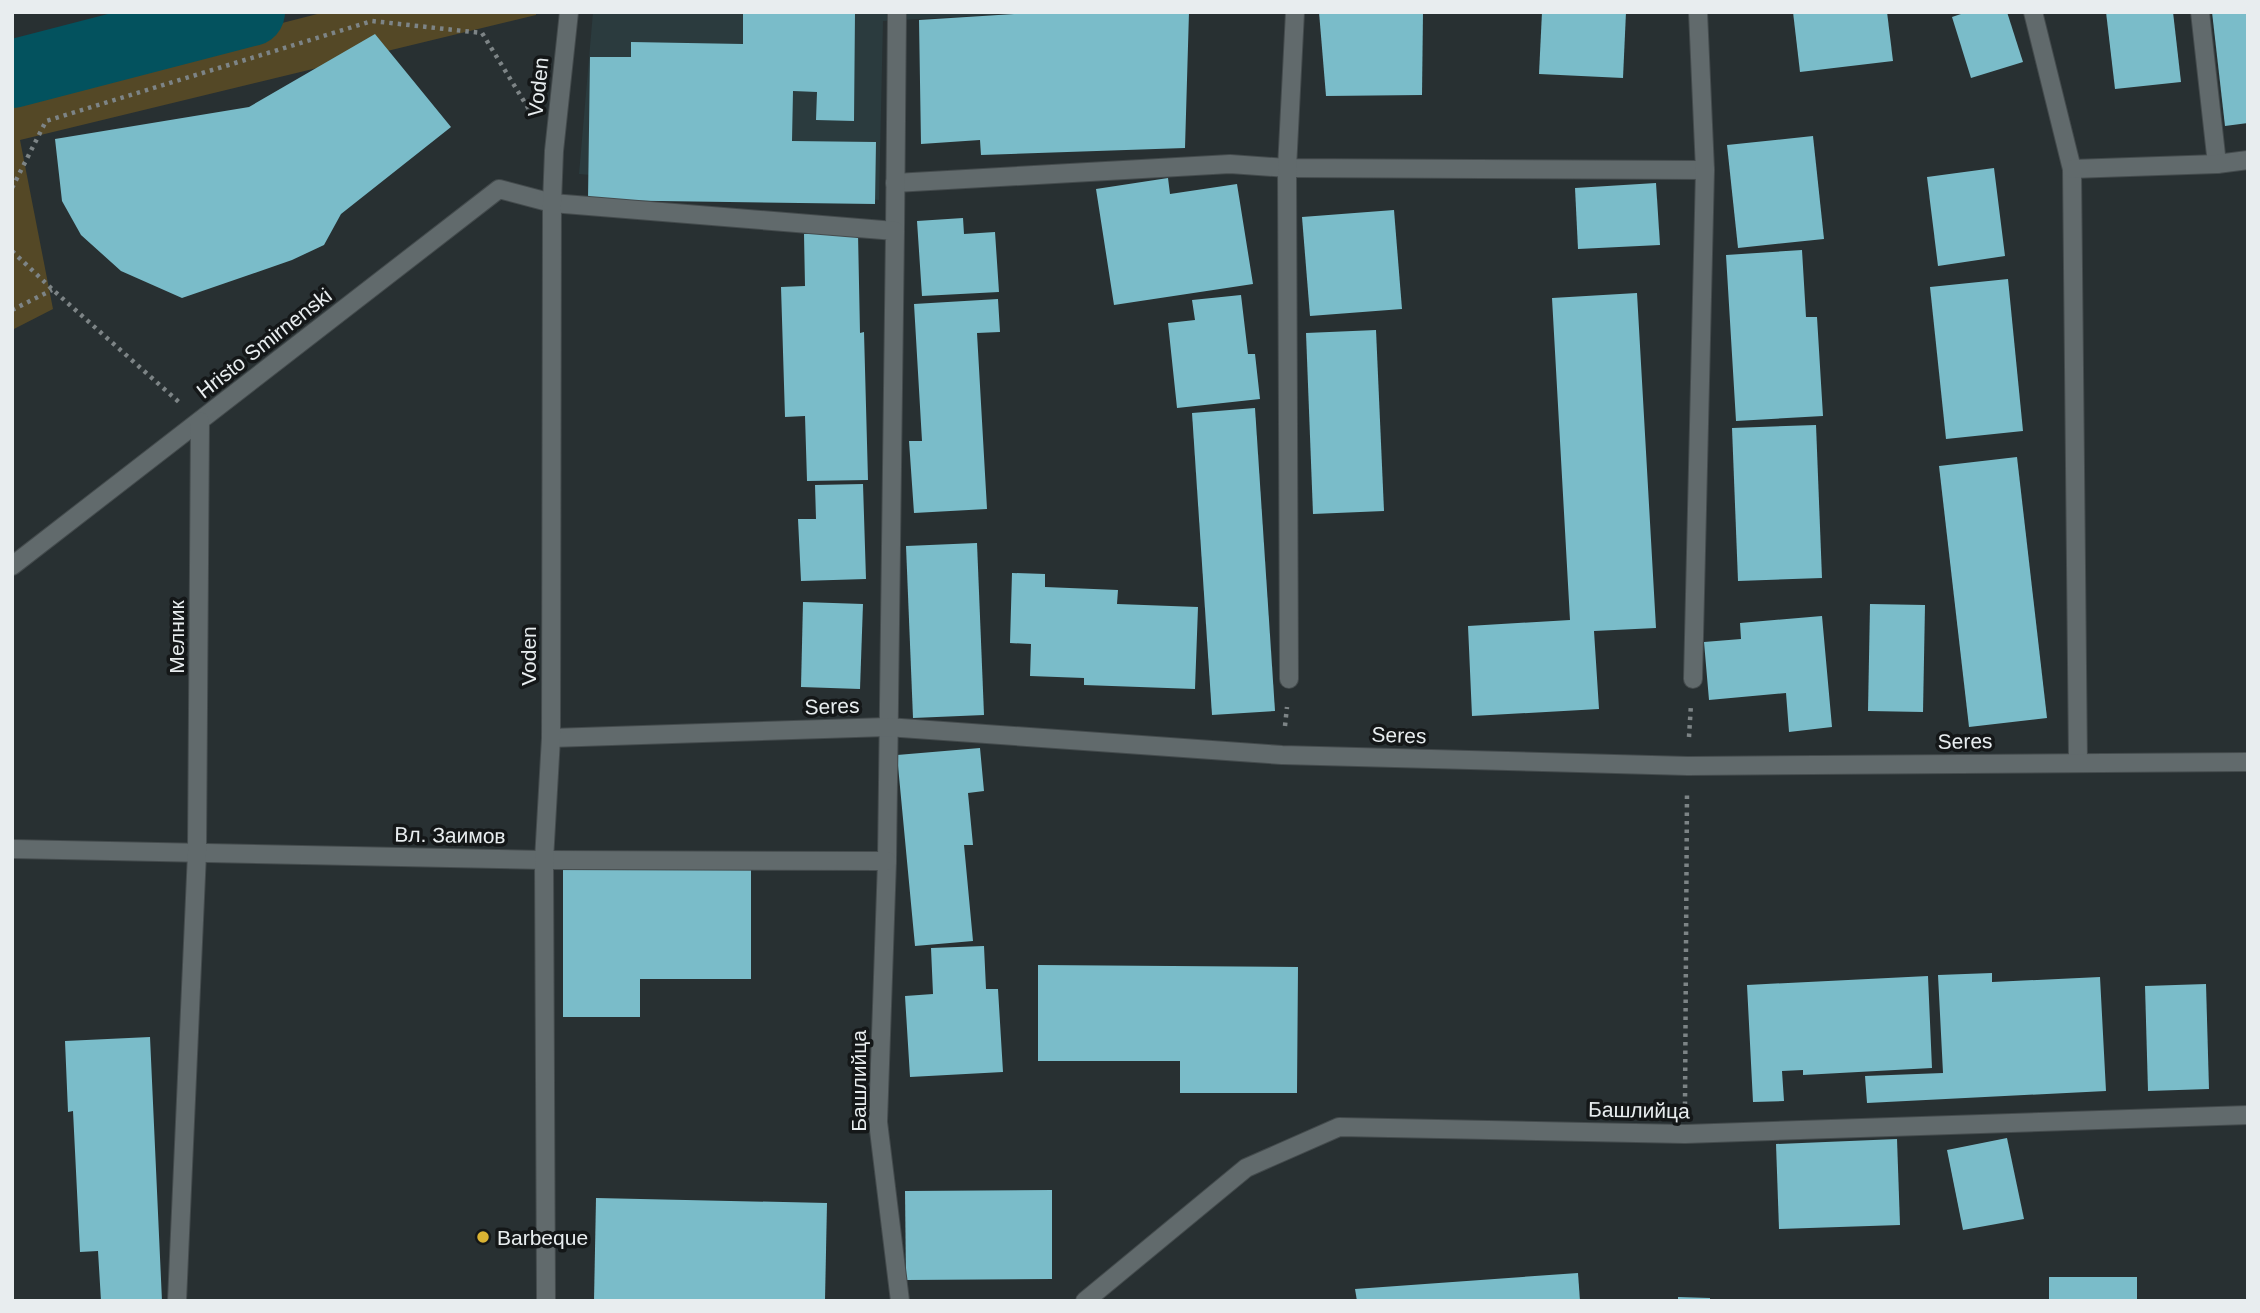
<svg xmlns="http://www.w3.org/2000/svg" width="2260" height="1313" font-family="Arial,sans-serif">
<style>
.built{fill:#2b3b3e}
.green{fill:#544826}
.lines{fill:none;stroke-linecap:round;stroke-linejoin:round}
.river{stroke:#03525e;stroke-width:68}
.building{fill:#7abcc9}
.service-casing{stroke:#444b4d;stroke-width:20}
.minor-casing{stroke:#444b4d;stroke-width:20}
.path{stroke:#7d8486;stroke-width:4.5;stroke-dasharray:3.5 5;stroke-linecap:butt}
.service{stroke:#616a6c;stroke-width:18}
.minor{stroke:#616a6c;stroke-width:18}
.poi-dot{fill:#dab333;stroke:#141718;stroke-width:2.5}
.labels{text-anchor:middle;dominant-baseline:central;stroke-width:7;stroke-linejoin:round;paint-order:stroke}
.street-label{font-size:21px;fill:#e8edef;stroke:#141718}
.poi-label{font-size:21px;fill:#e8edef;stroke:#141718;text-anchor:start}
</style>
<rect width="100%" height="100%" fill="#283032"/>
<polygon class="built" points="593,12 1046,12 883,21 879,200 579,174"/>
<polygon class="green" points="325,12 536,12 536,15 20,140 53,309 12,330 12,93"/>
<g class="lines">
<polyline class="river" points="12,74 251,12"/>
</g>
<g class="building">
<polygon points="743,12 855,12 854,121 816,120 817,92 793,91 792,141 876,142 875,204 588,200 590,57 631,57 631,42 743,44"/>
<polygon points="1048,12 1189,12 1185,148 981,155 980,140 921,144 919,20"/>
<polygon points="1319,12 1423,12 1422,95 1326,96"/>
<polygon points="1542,12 1626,12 1623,78 1539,74"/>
<polygon points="1793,12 1887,12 1893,61 1800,72"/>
<polygon points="1967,12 2007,12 2023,62 1971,78 1952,17"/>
<polygon points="2106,12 2173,12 2181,82 2115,89"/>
<polygon points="2212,12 2248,12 2248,123 2225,126"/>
<polygon points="375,34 451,127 341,214 324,245 292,260 182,298 121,271 81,235 62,201 55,139 249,107"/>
<polygon points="1813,136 1824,239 1738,248 1727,145"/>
<polygon points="1994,168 2005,256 1938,266 1927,177"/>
<polygon points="1168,178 1170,194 1237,184 1253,284 1114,305 1096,189"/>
<polygon points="1656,183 1660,245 1578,249 1575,188"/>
<polygon points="1394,210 1402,309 1310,316 1302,217"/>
<polygon points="963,218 964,234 995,232 999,292 922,296 917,221"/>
<polygon points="858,233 860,333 864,332 868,480 807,481 805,416 785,417 781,287 805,286 804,234"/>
<polygon points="1802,250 1806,317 1817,317 1823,416 1736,421 1726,255"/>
<polygon points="2008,279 2023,431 1946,439 1930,287"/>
<polygon points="1637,293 1656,628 1594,631 1599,709 1472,716 1468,626 1570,620 1552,298"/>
<polygon points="1241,295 1248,354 1255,354 1260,399 1177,408 1168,323 1195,320 1192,300"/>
<polygon points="998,299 1000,332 977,333 987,509 914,513 909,441 922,441 914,304"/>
<polygon points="1376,330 1384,511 1313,514 1306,333"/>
<polygon points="1255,408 1275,711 1212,715 1192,413"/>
<polygon points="1816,425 1822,578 1738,581 1732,428"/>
<polygon points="2017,457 2047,718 1969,727 1939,466"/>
<polygon points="863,484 866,579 801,581 798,519 816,519 815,485"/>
<polygon points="977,543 984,715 913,718 906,546"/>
<polygon points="1012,573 1045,574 1045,587 1118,590 1117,604 1198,607 1195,689 1084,685 1084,678 1030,676 1031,644 1010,643"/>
<polygon points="803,602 863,604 860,689 801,687"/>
<polygon points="1870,604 1925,605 1923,712 1868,711"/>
<polygon points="1822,616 1832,727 1789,732 1786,693 1709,700 1704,642 1741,639 1740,623"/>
<polygon points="980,748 984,791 968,793 973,845 964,845 973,941 915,946 897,755"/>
<polygon points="563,868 751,868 751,979 640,979 640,1017 563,1017"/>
<polygon points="984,946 986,989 998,989 1003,1072 910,1077 905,996 933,994 931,948"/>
<polygon points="1038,965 1298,967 1297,1093 1180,1093 1180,1061 1038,1061"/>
<polygon points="1992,973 1992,982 2100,977 2106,1091 1867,1103 1865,1076 1943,1073 1938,975"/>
<polygon points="1928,976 1932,1068 1803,1075 1803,1070 1782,1071 1784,1101 1753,1102 1747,985"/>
<polygon points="2206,984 2209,1089 2148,1091 2145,986"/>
<polygon points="150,1037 162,1301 101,1301 98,1251 80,1252 73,1111 68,1112 65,1041"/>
<polygon points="2007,1138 2024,1219 1963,1230 1947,1150"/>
<polygon points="1897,1139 1900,1225 1779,1229 1776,1144"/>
<polygon points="1052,1190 1052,1279 906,1280 905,1191"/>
<polygon points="596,1198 827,1203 825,1301 594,1301"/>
<polygon points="1578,1273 1580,1301 1357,1301 1355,1289"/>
<rect x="2049" y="1277" width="88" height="24"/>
<polygon points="1678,1297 1710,1298 1710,1301 1678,1301"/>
</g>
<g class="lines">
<g class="service-casing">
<polyline id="service" points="2200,12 2217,164"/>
</g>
<g class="minor-casing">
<g id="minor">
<polyline points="2033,12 2072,169 2078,763"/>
<polyline points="2072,169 2217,164 2248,160"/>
<polyline points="895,183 1230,164 1287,168 1705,170"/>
<polyline points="895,231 897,12"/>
<polyline points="12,566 499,189 552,203 895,231 887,861 878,1122 900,1301"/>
<polyline points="1289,679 1287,168 1295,12"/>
<polyline points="1693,679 1705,170 1698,12"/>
<polyline points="551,738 887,727 1282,755 1688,766 2248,762"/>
<polyline points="12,849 544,860 887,861"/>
<polyline points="177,1301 197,853 200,421"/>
<polyline points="546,1301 544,860 551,738 552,203 554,151 569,12"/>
<polyline points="1085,1301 1246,1168 1339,1127 1685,1134 2248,1115"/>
</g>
</g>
<g class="path">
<polyline points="12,188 46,121 372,21 482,33 530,111"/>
<polyline points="12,251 53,290 180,403"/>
<polyline points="12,310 52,290"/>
<polyline points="1285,726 1287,707"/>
<polyline points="1689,737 1691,704"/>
<polyline points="1685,1105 1687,792"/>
</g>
<use href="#service" class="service"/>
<use href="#minor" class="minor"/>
</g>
<circle class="poi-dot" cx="483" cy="1237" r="7"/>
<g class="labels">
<g class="street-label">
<text transform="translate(538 87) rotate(-84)">Voden</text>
<text transform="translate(264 343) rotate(-38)">Hristo Smirnenski</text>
<text transform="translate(176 637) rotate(-90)">Мелник</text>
<text transform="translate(528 656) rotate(-90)">Voden</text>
<text transform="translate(832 706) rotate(-2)">Seres</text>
<text transform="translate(1399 735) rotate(2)">Seres</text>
<text transform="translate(1965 741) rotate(-1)">Seres</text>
<text transform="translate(450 835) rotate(1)">Вл. Заимов</text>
<text transform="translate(858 1081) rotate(-90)">Башлийца</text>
<text transform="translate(1639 1110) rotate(1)">Башлийца</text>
</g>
<g class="poi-label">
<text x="497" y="1237">Barbeque</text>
</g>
</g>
<rect width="2260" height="1313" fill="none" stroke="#e8edef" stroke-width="28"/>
</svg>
